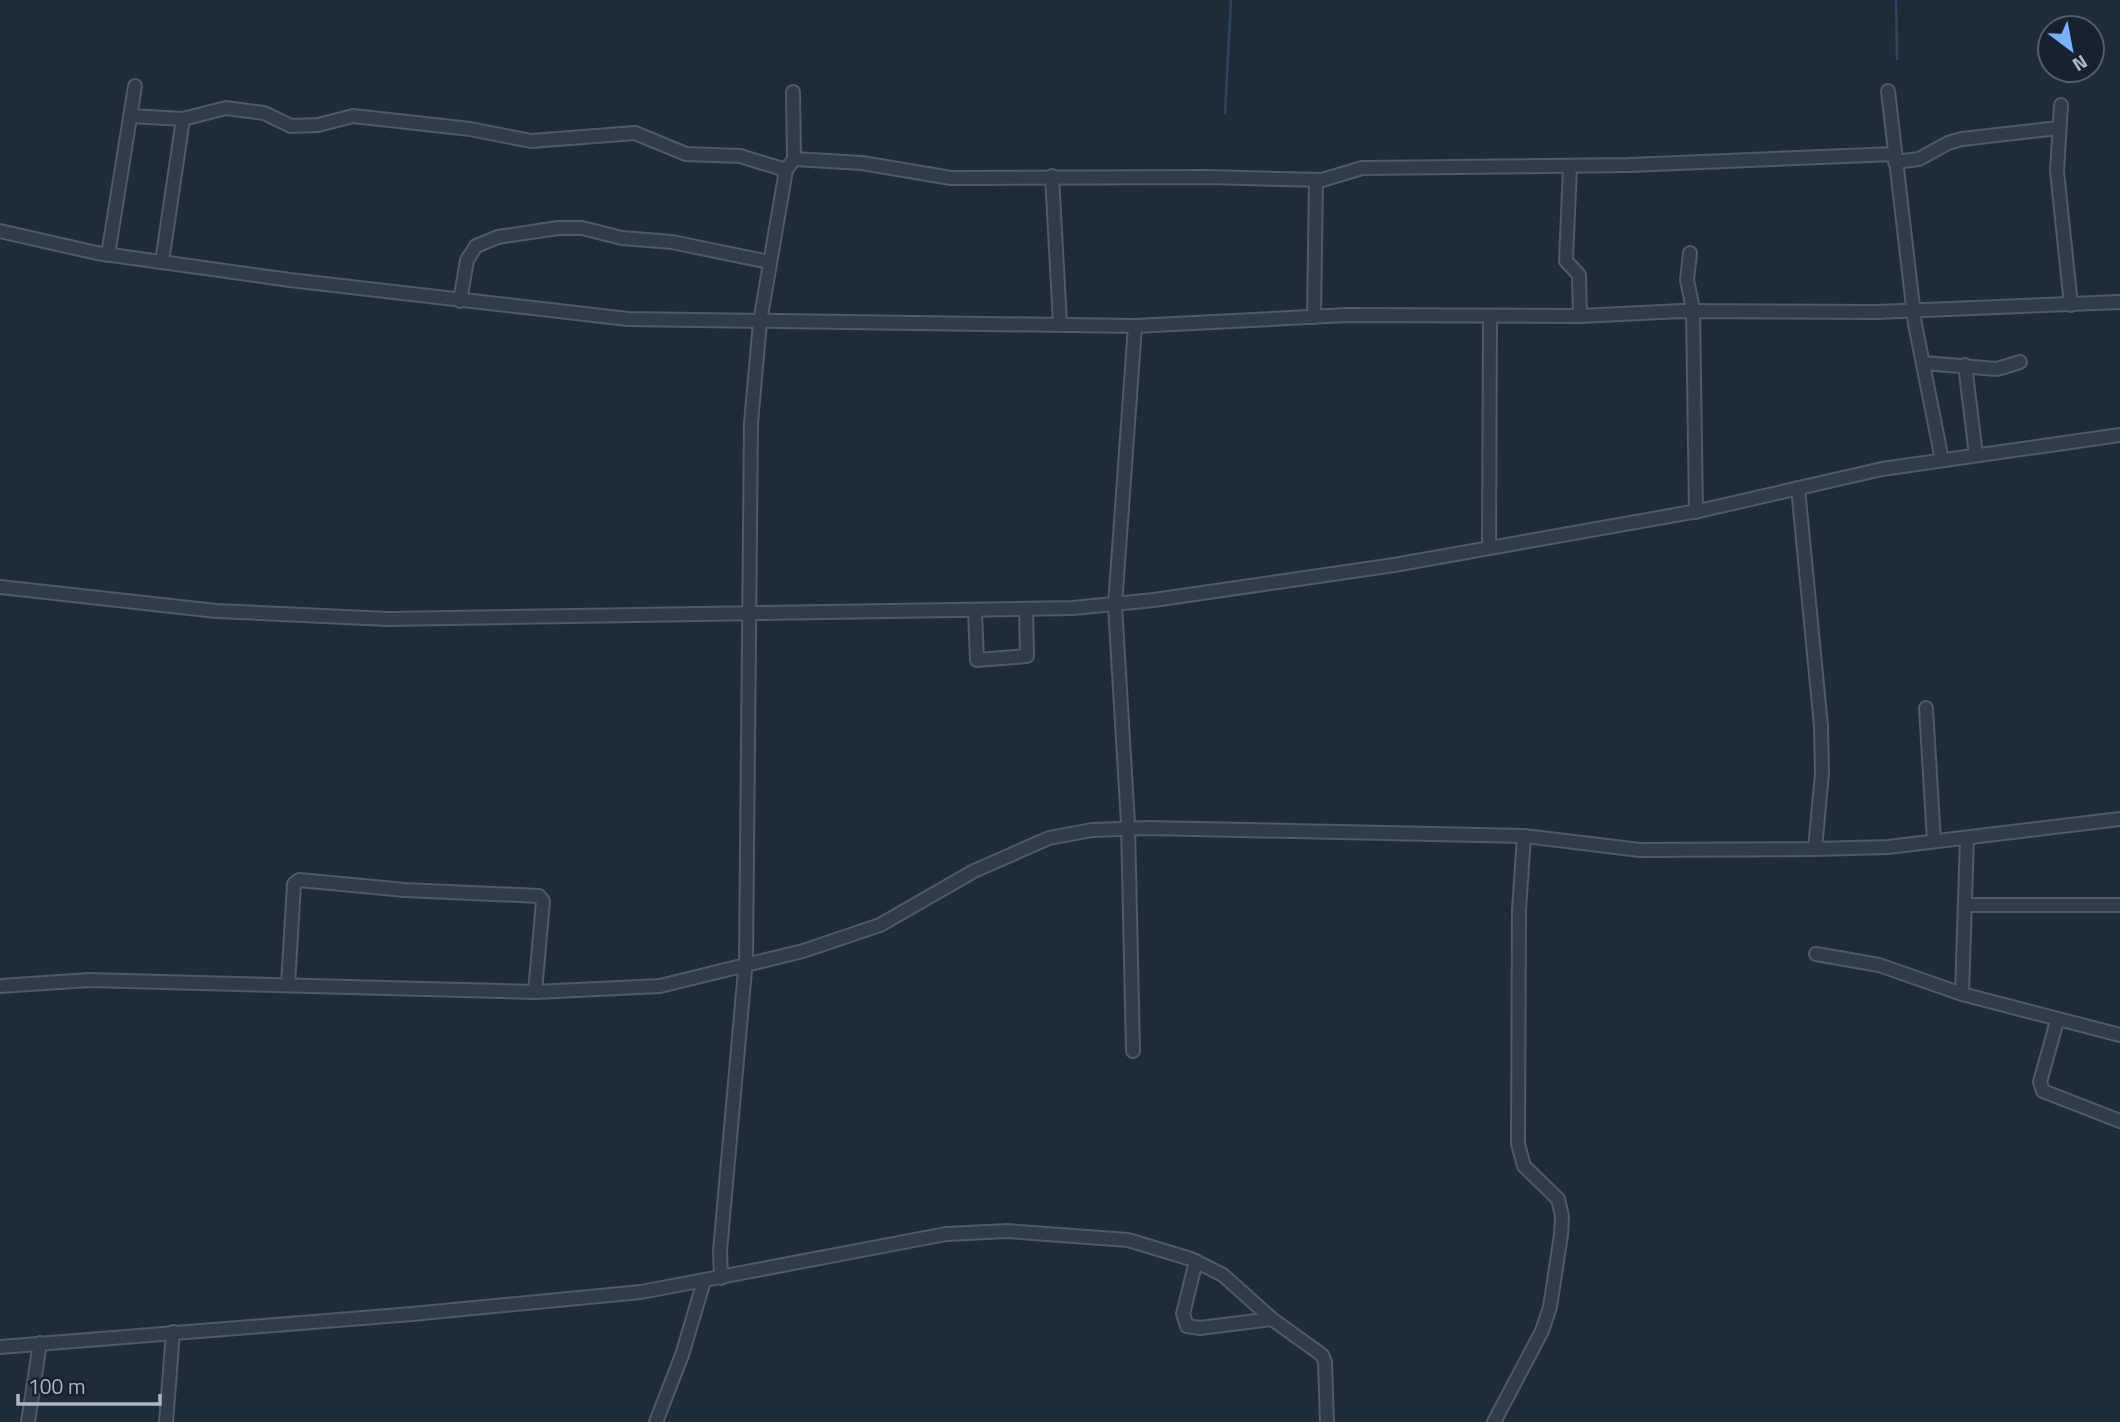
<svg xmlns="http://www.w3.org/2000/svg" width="2120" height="1422" font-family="'Titillium Web',sans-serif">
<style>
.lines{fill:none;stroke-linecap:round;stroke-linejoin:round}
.stream{stroke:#2e4560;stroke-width:2.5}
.minor-casing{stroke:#4f5a67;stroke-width:16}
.minor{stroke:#323c49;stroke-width:12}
</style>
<rect width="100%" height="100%" fill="#1e2b39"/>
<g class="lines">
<g class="stream">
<polyline points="1896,0 1897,59"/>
<polyline points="1225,113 1231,0"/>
</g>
<g class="minor-casing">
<g id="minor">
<polyline points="1888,91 1915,324 1942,460"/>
<polyline points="2061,105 2057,171 2071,305"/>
<polyline points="130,116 183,119"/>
<polyline points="794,159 862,163 951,178 1207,177 1322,180 1362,168 1630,165 1894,154"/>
<polyline points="1895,162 1919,159 1948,143 1962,139 2058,128"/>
<polyline points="1570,167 1566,261 1579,275 1580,316"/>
<polyline points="1052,176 1060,323"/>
<polyline points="0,231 97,253 290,280 628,319 1135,326 1347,315 1580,316 1682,311 1876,312 2120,302"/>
<polyline points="1690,253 1687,280 1693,309 1696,512"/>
<polyline points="108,255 135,86"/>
<polyline points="162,262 183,119 226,108 264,113 291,126 318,125 353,116 470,129 531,141 635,133 686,154 740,156 786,170"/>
<polyline points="460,301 467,260 476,246 498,237 558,228 582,228 622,238 672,242 769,262"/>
<polyline points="1314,317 1316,180"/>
<polyline points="1923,363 1997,369 2020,362"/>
<polyline points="1965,365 1976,455"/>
<polyline points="1489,547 1490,316"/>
<polyline points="0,587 216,611 388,619 1073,608 1154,600 1394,565 1703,510 1882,469 2120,435"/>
<polyline points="975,611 977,660 1027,656 1026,609"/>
<polyline points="1926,708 1934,841"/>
<polyline points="1815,849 1888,847 2120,819"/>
<polyline points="1967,905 2120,905"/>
<polyline points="1816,954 1879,965 1962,994 2120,1035"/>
<polyline points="288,985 294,884 299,880 405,890 539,896 543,901 535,992"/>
<polyline points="0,986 89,980 535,992 660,986 803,951 880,925 974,871 1049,838 1092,830 1149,828 1524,836"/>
<polyline points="1962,994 1967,838"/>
<polyline points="2057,1021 2040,1082 2043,1091 2120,1121"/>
<polyline points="1133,1051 1128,824 1115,605 1135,326"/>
<polyline points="1196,1261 1183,1314 1187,1326 1200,1328 1272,1319"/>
<polyline points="721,1278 720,1251 746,959 751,423 760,322 786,170 794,159 793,92"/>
<polyline points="0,1347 412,1314 641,1292 946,1234 1007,1231 1128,1240 1191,1259 1223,1275 1272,1319 1322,1355 1325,1362 1327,1422"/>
<polyline points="28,1422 40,1343"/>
<polyline points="166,1422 173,1332"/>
<polyline points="656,1422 682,1355 704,1281"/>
<polyline points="1494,1422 1542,1331 1550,1307 1561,1235 1562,1216 1558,1199 1524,1166 1518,1144 1519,910 1524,836 1640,850 1815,849 1822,773 1821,726 1798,488"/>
</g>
</g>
<use href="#minor" class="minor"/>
</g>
<g transform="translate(2071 49) rotate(148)"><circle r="33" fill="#18212e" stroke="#535d6b" stroke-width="2"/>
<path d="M0-5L12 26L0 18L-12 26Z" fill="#78b1ff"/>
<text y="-10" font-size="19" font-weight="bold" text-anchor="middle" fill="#acb7c6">N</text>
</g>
<path d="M18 1394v10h142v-10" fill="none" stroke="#acb7c6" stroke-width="3.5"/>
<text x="28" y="1394" font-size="21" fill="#acb7c6" stroke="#18212e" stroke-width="5" paint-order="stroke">100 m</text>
</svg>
